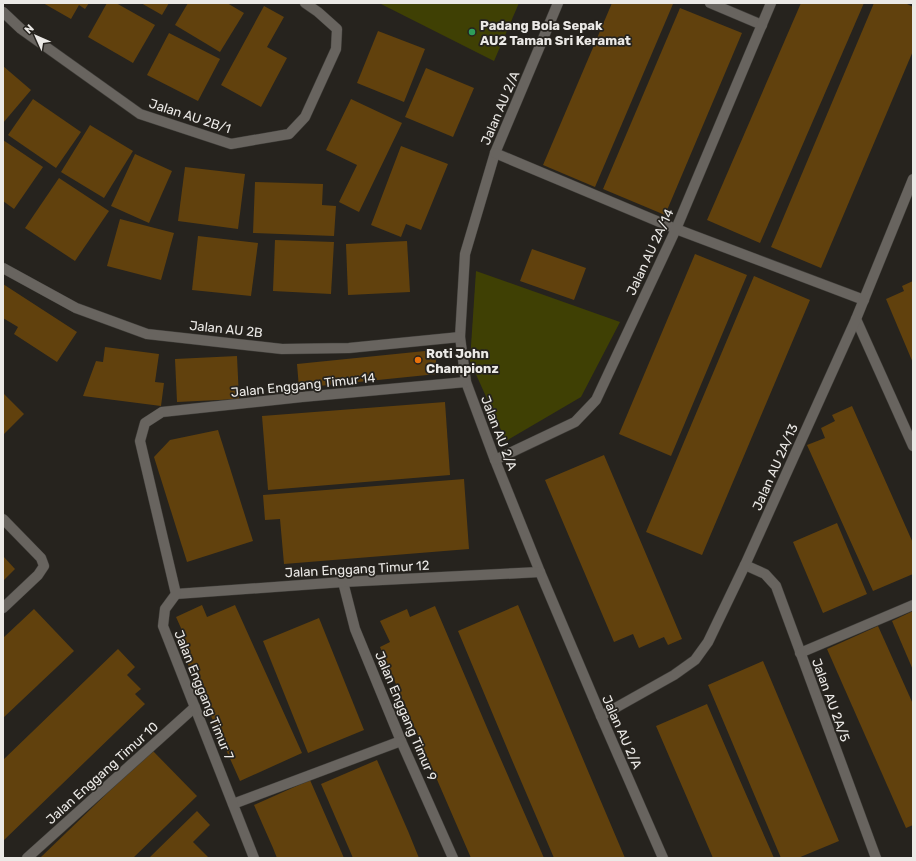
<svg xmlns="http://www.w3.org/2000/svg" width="916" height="861" font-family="Rubik,sans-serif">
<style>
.green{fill:#3f4004}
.building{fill:#61410d}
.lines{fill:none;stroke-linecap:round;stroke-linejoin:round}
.minor-casing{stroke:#3f3d39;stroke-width:11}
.minor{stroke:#68645f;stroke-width:10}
.leisure-dot{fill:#2e9e5b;stroke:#26231e;stroke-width:1.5}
.food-dot{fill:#e8710a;stroke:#26231e;stroke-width:1.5}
.labels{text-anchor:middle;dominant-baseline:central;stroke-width:3.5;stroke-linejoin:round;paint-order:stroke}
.poi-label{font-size:13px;font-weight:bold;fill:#ebe9e6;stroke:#26231e;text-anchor:start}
.street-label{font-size:13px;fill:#ebe9e6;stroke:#26231e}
</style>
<rect width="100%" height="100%" fill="#26231e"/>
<g class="green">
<polygon points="379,3 519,3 494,61"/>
<polygon points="476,271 620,322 581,397 506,441 470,361"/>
</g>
<g class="building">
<polygon points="43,3 89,3 85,9 79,5 71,19"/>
<polygon points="107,3 116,3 155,25 133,63 88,37"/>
<polygon points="141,3 169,3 162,15"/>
<polygon points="188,3 227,3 244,13 220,52 175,25"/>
<polygon points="612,3 670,3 673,4 595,187 543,165"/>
<polygon points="801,3 864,3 760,243 707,220"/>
<polygon points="874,3 905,3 913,7 913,51 821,268 771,247"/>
<polygon points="264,6 284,17 267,47 287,58 261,107 221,85"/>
<polygon points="680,8 742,33 665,215 603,189"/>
<polygon points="378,31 425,49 404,102 357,83"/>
<polygon points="169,33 220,59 198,101 147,75"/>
<polygon points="3,66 31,90 3,123"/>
<polygon points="426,68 474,88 453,137 405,117"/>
<polygon points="33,99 81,132 56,168 8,135"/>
<polygon points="351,99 402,123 359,212 339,202 357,165 326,150"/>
<polygon points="90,125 133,151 104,198 61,172"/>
<polygon points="3,140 43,167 14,209 3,201"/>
<polygon points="401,146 448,164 421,230 406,224 401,237 371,225"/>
<polygon points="135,154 172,171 149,223 111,206"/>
<polygon points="185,167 245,174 238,229 178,221"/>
<polygon points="59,178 109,211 75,261 25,228"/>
<polygon points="255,182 323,184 322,205 336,206 334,236 253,233"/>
<polygon points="120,219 174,233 161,280 107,266"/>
<polygon points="198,236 258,243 251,296 192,290"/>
<polygon points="275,240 334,242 331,294 273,291"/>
<polygon points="407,241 410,292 348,295 346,244"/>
<polygon points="532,249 586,268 574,300 520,281"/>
<polygon points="695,254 747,275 671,456 619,434"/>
<polygon points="754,276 810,300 702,555 646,532"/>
<polygon points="913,281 913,363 886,299 904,291 902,286"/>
<polygon points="3,284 77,332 57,362 14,334 18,327 3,318"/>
<polygon points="105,347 159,354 155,382 164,383 161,406 83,396 96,361 103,362"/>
<polygon points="435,350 437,374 299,388 297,364"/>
<polygon points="237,356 239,399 177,402 175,359"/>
<polygon points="3,393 24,414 3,435"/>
<polygon points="445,402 450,475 268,490 262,416"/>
<polygon points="852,406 913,543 913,574 873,591 807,445 825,438 821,428 835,421 832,415"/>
<polygon points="218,430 253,541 187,562 154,457 170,440"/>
<polygon points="604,455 682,639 668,645 664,637 639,648 633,634 614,642 545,480"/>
<polygon points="464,479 469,549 284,564 280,519 265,520 263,495"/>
<polygon points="837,523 867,594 823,613 793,542"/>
<polygon points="3,556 15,569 3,581"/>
<polygon points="202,605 207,617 235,605 302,753 240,781 177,640 185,637 176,617"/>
<polygon points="518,605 588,771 625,858 554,858 512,760 458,631"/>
<polygon points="435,606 488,730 544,858 471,858 435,775 380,647 390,642 380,621 407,609 410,617"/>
<polygon points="34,609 74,651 3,718 3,638"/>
<polygon points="913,611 913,670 892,621"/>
<polygon points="319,618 364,730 308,753 263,641"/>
<polygon points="878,626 913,704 913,825 906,828 827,649"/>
<polygon points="118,649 135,667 127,675 141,689 135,694 145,704 3,841 3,760"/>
<polygon points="763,661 839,841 798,858 781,858 708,685"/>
<polygon points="707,704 738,776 774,858 713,858 656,726"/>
<polygon points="152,750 197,796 133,858 40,858"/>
<polygon points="377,760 408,831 419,858 353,858 321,784"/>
<polygon points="310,780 344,858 277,858 273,848 254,805"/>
<polygon points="197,811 210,825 193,842 209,858 149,858"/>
</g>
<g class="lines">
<g class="minor-casing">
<g id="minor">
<polyline points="558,3 495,153 465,254 460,337 466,382 495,460 540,572 601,716 663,858"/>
<polyline points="710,3 762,25"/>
<polyline points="3,12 21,29 140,114 231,144 289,134 305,117 336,49 337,29 318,12 305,3"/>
<polyline points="495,153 676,229 864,300"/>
<polyline points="3,268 76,308 147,334 282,349 349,348 460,337"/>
<polyline points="856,319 913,446"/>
<polyline points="495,460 575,422 596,400 676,229 771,3"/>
<polyline points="3,519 41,558 44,566 38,575 3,608"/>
<polyline points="745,565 765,574 776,586 876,858"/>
<polyline points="343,582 355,629 401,741 453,858"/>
<polyline points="176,594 343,582 540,572"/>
<polyline points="800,653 913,605"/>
<polyline points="601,716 674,675 695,660 708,642 745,565 856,319 913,179"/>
<polyline points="233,804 401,741"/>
<polyline points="27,858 195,707"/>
<polyline points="254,858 163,626 165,609 176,594 140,441 145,423 162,412 302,397 466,382"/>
</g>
</g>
<use href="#minor" class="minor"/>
</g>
<circle class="leisure-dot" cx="472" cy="32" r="4"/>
<circle class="food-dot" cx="418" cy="360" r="4"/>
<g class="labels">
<g class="poi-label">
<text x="480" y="25">Padang Bola Sepak<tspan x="480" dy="15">AU2 Taman Sri Keramat</tspan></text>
<text x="426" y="353">Roti John<tspan x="426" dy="15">Championz</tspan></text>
</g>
<g class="street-label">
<text transform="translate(500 108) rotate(-67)">Jalan AU 2/A</text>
<text transform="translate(190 116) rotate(18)">Jalan AU 2B/1</text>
<text transform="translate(650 252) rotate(-65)">Jalan AU 2A/14</text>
<text transform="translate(226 329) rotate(6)">Jalan AU 2B</text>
<text transform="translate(303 385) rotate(-6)">Jalan Enggang Timur 14</text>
<text transform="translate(499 433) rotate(69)">Jalan AU 2/A</text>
<text transform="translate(775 467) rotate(-66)">Jalan AU 2A/13</text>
<text transform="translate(357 569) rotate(-3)">Jalan Enggang Timur 12</text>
<text transform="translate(204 695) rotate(68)">Jalan Enggang Timur 7</text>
<text transform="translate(831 700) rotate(70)">Jalan AU 2A/5</text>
<text transform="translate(406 716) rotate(67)">Jalan Enggang Timur 9</text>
<text transform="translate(622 732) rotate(66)">Jalan AU 2/A</text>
<text transform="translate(102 773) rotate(-42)">Jalan Enggang Timur 10</text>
</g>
</g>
<rect width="916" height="861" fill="none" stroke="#ebe9e6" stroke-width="8"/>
<g transform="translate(36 36) rotate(315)" stroke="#26231e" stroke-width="3" paint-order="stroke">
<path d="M0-3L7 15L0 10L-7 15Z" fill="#ebe9e6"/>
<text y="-6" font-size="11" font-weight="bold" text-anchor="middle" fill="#ebe9e6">N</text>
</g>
</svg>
